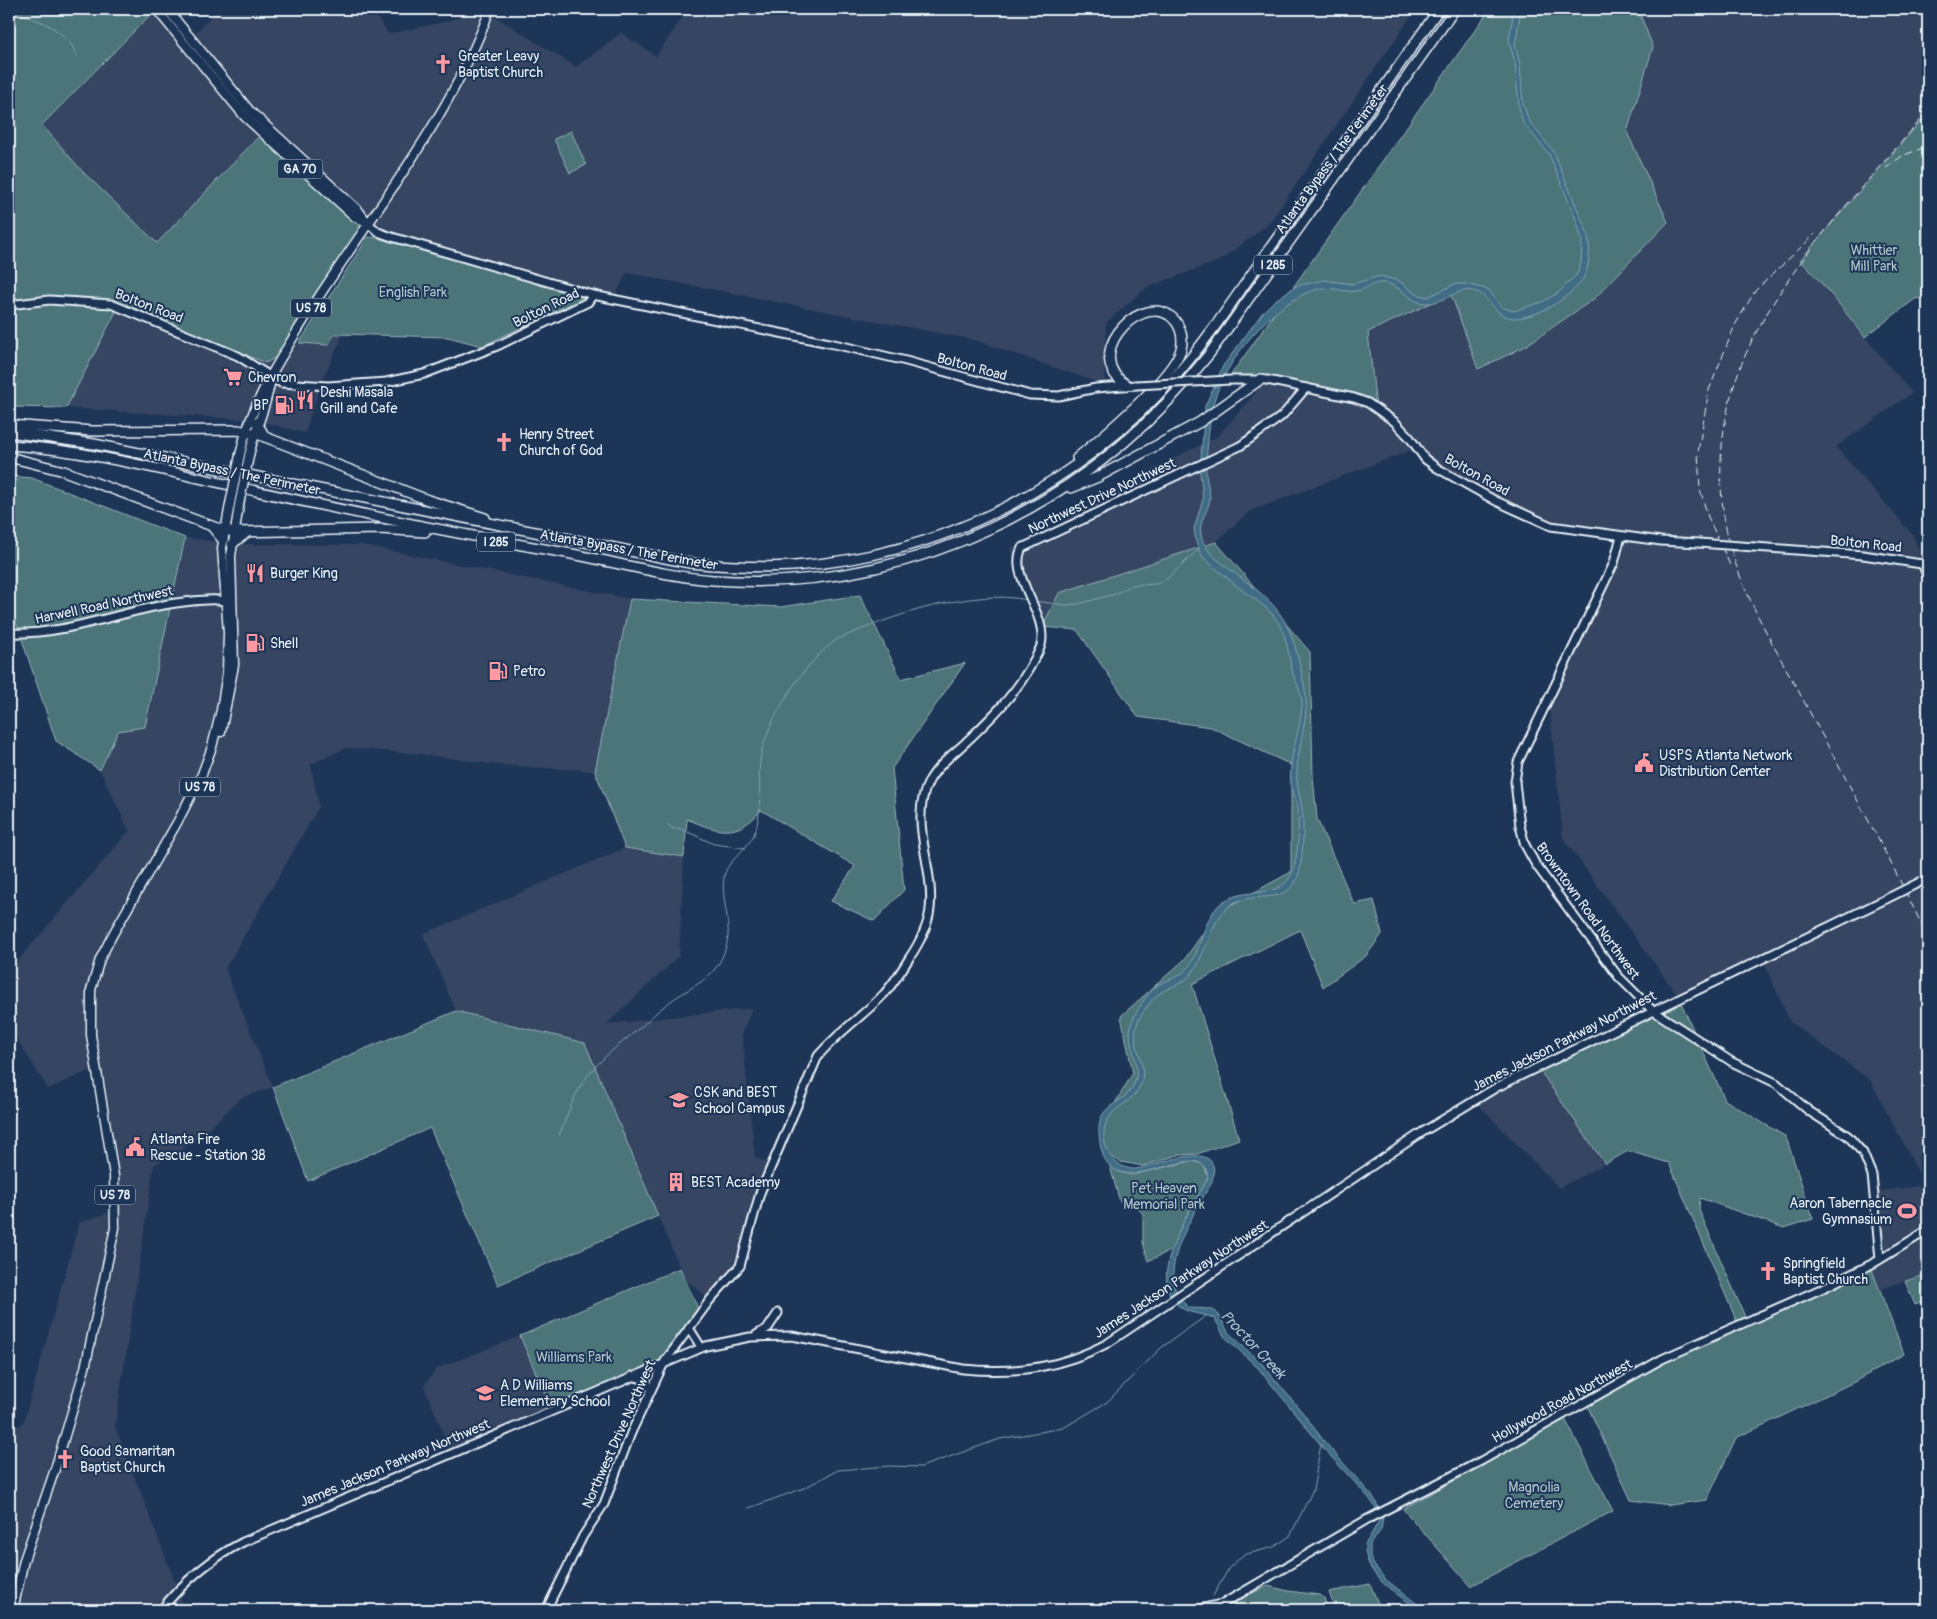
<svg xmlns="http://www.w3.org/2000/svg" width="1937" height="1619" font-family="Pangolin,sans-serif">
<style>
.built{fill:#344562}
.green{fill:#4b7479;stroke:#9ab2b8}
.water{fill:#416d85;stroke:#84a2b3}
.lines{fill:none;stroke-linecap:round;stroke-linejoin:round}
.stream{stroke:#84a2b3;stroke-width:1}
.secondary-casing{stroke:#e8f1f8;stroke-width:11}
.primary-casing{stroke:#e8f1f8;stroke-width:11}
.highway-casing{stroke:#e8f1f8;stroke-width:12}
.secondary{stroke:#1d3557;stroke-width:7}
.primary{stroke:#1d3557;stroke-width:8}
.highway{stroke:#1d3557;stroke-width:9}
.rail{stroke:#e8f1f8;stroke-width:1;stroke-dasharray:8 4;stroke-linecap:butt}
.secondary-bridge-casing{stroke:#e8f1f8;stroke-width:11;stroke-linecap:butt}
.primary-bridge-casing{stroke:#e8f1f8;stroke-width:11;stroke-linecap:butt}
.secondary-bridge{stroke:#1d3557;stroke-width:7}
.primary-bridge{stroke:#1d3557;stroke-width:8}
.labels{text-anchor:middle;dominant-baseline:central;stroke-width:4;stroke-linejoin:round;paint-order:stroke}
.shield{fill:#1d3557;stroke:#abb9c8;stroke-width:1}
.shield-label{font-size:12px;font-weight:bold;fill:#e8f1f8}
.poi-label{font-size:14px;fill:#e8f1f8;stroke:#1d3557;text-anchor:start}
.street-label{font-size:14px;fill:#e8f1f8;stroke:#1d3557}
.park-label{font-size:14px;fill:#b1c5cc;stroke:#1d3557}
.water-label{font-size:15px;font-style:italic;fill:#aec3d0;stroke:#1d3557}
</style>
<rect width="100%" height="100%" fill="#1d3557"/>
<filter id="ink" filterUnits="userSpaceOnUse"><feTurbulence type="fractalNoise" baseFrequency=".02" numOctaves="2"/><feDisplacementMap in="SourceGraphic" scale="10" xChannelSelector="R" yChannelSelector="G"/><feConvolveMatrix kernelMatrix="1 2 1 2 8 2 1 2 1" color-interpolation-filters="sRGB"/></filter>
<g filter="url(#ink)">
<g class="built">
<polygon points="218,9 371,9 389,34 448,21 483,9 576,67 621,33 656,56 688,9 1416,9 1269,224 1221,260 1146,288 1106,323 1105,385 974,340 627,273 613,300 415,243 365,227 263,132 157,243 83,172 42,126 152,13 184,45"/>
<polygon points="1638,9 1928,9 1928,113 1800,260 1828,288 1865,337 1912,393 1836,447 1913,535 1928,573 1928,1272 1879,1290 1869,1262 1878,1258 1873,1192 1925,1185 1870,1080 1790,1022 1762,958 1678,996 1563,838 1549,705 1594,614 1617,539 1543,526 1468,487 1417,448 1250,511 1216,542 1059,593 1042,627 1010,548 1042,535 1131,480 1218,436 1269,377 1451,294 1478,369 1595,298 1668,222 1627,132 1653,47"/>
<polygon points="120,304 266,363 299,343 328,345 335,334 343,335 321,383 305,433 254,420 66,408"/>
<polygon points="185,538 241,544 362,545 630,599 595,771 498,765 420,754 346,748 311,764 319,807 225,969 273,1087 241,1098 196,1141 154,1165 115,1426 186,1610 9,1610 9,1430 23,1424 79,1223 113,1211 108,1156 94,1069 48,1089 9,1026 9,971 129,831 100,770 118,731 145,727"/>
<polygon points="625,848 684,857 679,956 607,1024 752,1008 742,1033 755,1157 771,1165 740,1266 710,1300 684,1278 585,1043 456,1011 423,934"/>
<polygon points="1536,1065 1605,1164 1559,1188 1472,1098"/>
<polygon points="520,1336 552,1411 452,1455 424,1386 436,1369"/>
</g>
<g class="green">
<polygon points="9,9 146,9 152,13 42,125 83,172 157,243 263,132 365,227 288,350 266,363 120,304 66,408 9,407"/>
<polygon points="1490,9 1638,9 1653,47 1627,132 1668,222 1595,298 1524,347 1478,369 1451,294 1368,332 1376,409 1269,377 1226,382"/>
<path d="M1928,113V297L1915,299L1865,337C1844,310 1822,282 1800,260Z"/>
<polygon points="571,131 586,165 570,173 554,139"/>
<polygon points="368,237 377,238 582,296 581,299 482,346 448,337 335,334 328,345 299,343"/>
<polygon points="9,476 32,478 185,538 145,727 118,731 100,770 56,741 9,601"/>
<polygon points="1216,542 1310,652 1313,776 1317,819 1354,904 1374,900 1382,934 1366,956 1323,987 1300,930 1192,984 1239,1139 1197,1154 1178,1155 1143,1166 1121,1162 1105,1153 1102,1125 1133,1073 1121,1016 1184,960 1218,912 1291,872 1291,765 1211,727 1138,717 1077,630 1042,627 1059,593"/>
<path d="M860,595L901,679L965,663L892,768L904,890L874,921L831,901L855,866L761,810C738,839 717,832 687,819L684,857L625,848L595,771L630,599L780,607Z"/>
<polygon points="1678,996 1725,1100 1786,1137 1813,1219 1784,1228 1700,1198 1699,1210 1746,1319 1777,1307 1869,1262 1904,1354 1854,1382 1736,1438 1707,1500 1670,1505 1631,1500 1582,1394 1624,1381 1740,1329 1669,1163 1628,1151 1605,1164 1536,1065"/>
<polygon points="456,1011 585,1043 658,1216 498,1285 430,1128 308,1181 273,1087"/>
<path d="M1191,1161L1204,1164L1208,1178C1196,1202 1180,1223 1172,1250L1148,1261L1143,1242V1214L1138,1208L1120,1202L1109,1163L1119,1172L1132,1175Z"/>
<polygon points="680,1268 700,1313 666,1360 552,1411 520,1336"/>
<polygon points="1928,1274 1928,1300 1915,1305 1905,1281"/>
<polygon points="1565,1419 1613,1511 1471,1586 1403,1509"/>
<polygon points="1370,1584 1381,1610 1335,1610 1329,1592"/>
<polygon points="1268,1586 1288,1591 1320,1595 1324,1598 1328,1610 1224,1610 1246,1596"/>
</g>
<path class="water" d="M1514,9H1521L1515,45L1520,65L1523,104L1529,121L1553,151L1587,232C1591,245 1590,265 1584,277C1573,297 1535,319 1513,318C1494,317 1492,298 1477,292C1458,285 1444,305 1425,303C1410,303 1401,285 1385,283C1373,281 1367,290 1356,291C1343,293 1332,286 1318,289C1274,300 1223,362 1213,405C1209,424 1207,447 1206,466C1205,477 1209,487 1210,497C1210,510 1198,520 1201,534C1202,544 1210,553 1217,559C1243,582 1273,595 1288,628C1296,644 1308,692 1306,710C1304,733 1296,755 1297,779C1297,789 1301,799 1302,809C1304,826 1303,846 1301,863C1295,913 1253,887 1229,906C1209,923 1207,953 1192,973C1184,984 1171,986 1160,993C1152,999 1140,1014 1137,1024C1130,1044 1148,1063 1141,1084C1134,1103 1112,1106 1106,1123C1102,1133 1104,1144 1109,1153C1114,1163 1123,1168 1133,1169C1149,1170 1226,1132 1212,1181C1195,1214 1148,1279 1190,1308L1211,1309L1219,1315L1228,1332L1263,1365L1303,1413L1323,1440L1374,1498L1383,1517L1381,1530L1370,1544V1557L1374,1565L1385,1579L1425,1610H1419C1397,1593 1364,1577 1365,1545L1379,1521L1376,1508L1369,1498L1325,1450L1258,1368L1224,1336L1215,1319C1204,1313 1191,1315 1180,1307C1142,1278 1194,1206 1208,1178C1204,1125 1104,1223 1099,1134C1097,1101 1124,1107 1134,1084C1143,1065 1126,1046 1131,1025C1135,1012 1146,994 1157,986C1167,979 1179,978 1187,969C1202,951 1202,920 1220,904C1242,885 1276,901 1290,877C1298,866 1300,823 1298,809C1296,801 1292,793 1291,784C1288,757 1300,733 1302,707C1303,695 1297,685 1293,674C1289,659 1288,643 1281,628C1272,608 1255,600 1238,587C1228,579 1218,570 1208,562L1202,556L1196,542L1194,529L1203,499L1200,472L1205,406L1223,366L1263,312L1274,301L1296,286L1324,280L1352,284L1380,276L1399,281L1416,294L1428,297L1455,284H1467L1489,290L1501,307L1514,311L1542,302L1558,293L1577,274L1581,263L1582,240L1577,222L1549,154L1523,123L1519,107L1515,63L1509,40Z"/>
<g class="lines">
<g class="stream">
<path d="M9,11C36,18 66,28 77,56"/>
<polyline points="1034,601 1065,605 1078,604 1115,594 1132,585 1157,584 1168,578 1199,549"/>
<polyline points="668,825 673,829 679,828 714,844 746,848"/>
<path d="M559,1135C567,1118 572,1099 582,1084C597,1060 621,1044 642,1026C650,1019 658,1010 667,1004C687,988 713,981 723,955C736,926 720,906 724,877C726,861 749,849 755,832C763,809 758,783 760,760C765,722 806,659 838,639C892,616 969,588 1028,600"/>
<polyline points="749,1508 804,1488 838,1470 889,1466 921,1467 1000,1439 1063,1428 1107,1402 1162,1347 1206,1316"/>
<polyline points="1213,1596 1229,1568 1243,1555 1274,1547 1290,1536 1313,1490 1321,1444"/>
</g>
<g class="secondary-casing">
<g id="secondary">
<polyline points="367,222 378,232 392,237 593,295 834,344 906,361 1030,395 1059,396 1096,388 1136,385"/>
<polyline points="9,305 49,300 111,304 238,356 281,383 328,386 386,382 424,374 497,346 588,302 593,295"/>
<polyline points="1231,380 1267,380 1354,398 1368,403 1395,422 1410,438 1425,459 1437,468 1496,501 1551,526 1661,541 1699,543"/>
<polyline points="1621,536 1614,563 1518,762 1515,782 1520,826 1525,845 1536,865 1618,976 1652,1010 1732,1062 1776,1083 1809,1111 1848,1136 1863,1153 1872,1175 1880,1259"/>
<polyline points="1754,547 1863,555 1928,565"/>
<polyline points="1922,563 1928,578"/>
<path d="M9,633C70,636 131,606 193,601C206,600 218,598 230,603"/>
<polyline points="689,1328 701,1347"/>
<polyline points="756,1335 768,1328 778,1313"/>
<polyline points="632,1376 642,1379 651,1388"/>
<path d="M161,1610C184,1581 210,1559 243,1542L706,1346L750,1337L792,1336L963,1369C1015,1374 1062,1368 1108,1343L1421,1133L1497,1087L1886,899"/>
<path d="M546,1610L583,1536L604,1504L631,1433L665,1361L710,1300L740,1266L760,1193L818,1056C837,1033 863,1016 884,994C894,983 902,970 910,957C920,942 928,927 930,909C935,867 908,821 929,781C937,766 953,754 965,743C990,719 1012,698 1029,669C1033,661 1039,653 1041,645C1049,614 1007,576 1022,548L1240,446L1282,416L1306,388"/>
<polyline points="1195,1610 1221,1604"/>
<polyline points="1216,1610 1226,1602 1366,1520 1481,1461 1662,1359 1823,1288 1874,1263 1928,1230"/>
</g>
</g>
<g class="primary-casing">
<g id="primary">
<polyline points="156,9 245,117 355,217 367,222"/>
<polyline points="167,9 250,111 359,211 367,222"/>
<path d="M240,455C251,403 277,364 304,320C368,217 449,123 490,9"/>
<path d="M249,456C254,431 269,401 271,377"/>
<polyline points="221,732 234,665 231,556 239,505"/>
<polyline points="13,1610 24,1560 55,1469 85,1368 115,1228 114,1176 91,1035 91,990 100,959 113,934 178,821 202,774 212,747 221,710 227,673 228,633 222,548 230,504"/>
</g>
</g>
<g class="highway-casing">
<g id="highway">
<polyline points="257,423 265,437"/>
<polyline points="9,425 93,431 238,430 260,435 428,500 485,518"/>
<path d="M9,432L94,444L690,563C724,566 759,568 794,566C941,556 1076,486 1174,378C1211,336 1242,287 1275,241C1330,164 1384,86 1439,9"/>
<path d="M9,445C86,450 162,470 238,487C345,511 452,533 561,552C612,561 662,576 713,580C909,594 1091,504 1210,353L1455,9"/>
<polyline points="9,457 64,471 217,528 234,532 380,529 425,532"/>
<path d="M1077,458C1102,437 1173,378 1181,349C1184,336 1180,323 1169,315C1136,295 1081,358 1127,385"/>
<polyline points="1071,488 1098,477 1200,422 1261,379"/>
<polyline points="213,528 223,540"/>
<polyline points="232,544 245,534"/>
</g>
</g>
<use href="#secondary" class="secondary"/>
<use href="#primary" class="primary"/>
<use href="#highway" class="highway"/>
<g class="rail">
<path d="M1928,111C1869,181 1801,249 1757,331C1719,401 1710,483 1734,559C1751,611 1782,659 1807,707C1848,784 1891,859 1928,938"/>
<polyline points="1886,168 1902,156 1928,146"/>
<polyline points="1730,565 1708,517 1700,489 1698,452 1709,390 1735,325 1755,291 1815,234"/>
</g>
<g class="secondary-bridge-casing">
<g id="secondary-bridge">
<polyline points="1136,385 1231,380"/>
<polyline points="1699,543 1754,547"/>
<polyline points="1886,899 1922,881"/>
</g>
</g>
<g class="primary-bridge-casing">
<g id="primary-bridge">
<polyline points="230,504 240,455"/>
<polyline points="239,505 249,456"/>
</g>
</g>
<use href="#secondary-bridge" class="secondary-bridge"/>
<use href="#primary-bridge" class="primary-bridge"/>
</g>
</g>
<defs>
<g id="church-bare" transform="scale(1.5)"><path d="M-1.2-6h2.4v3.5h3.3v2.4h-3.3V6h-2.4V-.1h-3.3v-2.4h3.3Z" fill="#ff9aa2" stroke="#1d3557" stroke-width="2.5" paint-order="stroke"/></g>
<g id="supermarket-bare" transform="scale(1.5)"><path d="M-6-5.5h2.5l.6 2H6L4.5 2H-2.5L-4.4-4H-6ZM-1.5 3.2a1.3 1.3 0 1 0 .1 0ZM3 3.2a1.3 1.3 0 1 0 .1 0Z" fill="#ff9aa2" stroke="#1d3557" stroke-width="2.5" paint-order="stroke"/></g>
<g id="restaurant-bare" transform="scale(1.5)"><path d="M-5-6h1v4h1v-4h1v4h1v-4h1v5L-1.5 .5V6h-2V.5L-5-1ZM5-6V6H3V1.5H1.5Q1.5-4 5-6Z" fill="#ff9aa2" stroke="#1d3557" stroke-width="2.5" paint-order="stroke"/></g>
<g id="fuel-bare" transform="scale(1.5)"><path d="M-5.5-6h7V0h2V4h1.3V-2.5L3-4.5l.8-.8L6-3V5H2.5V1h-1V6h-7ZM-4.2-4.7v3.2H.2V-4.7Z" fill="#ff9aa2" stroke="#1d3557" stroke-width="2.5" paint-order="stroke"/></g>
<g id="civic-bare" transform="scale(1.5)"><path d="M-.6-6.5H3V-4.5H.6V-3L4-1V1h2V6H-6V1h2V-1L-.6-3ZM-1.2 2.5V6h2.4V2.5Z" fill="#ff9aa2" stroke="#1d3557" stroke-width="2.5" paint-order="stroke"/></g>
<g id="school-bare" transform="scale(1.5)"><path d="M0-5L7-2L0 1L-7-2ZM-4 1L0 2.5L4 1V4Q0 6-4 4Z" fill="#ff9aa2" stroke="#1d3557" stroke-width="2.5" paint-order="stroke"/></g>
<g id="building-bare" transform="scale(1.5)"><path d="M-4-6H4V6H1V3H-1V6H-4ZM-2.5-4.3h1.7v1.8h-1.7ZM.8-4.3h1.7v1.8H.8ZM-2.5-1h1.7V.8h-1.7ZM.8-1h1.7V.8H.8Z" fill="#ff9aa2" stroke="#1d3557" stroke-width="2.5" paint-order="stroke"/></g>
<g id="stadium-bare" transform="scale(1.5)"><path d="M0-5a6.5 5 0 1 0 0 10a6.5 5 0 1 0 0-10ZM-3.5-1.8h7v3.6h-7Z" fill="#ff9aa2" stroke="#1d3557" stroke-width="2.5" paint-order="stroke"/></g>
</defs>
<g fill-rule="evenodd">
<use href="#church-bare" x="443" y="64"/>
<use href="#supermarket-bare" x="233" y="377"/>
<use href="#restaurant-bare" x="305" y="400"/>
<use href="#fuel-bare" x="284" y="405"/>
<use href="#church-bare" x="504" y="442"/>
<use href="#restaurant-bare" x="255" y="573"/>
<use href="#fuel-bare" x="255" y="643"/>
<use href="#fuel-bare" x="498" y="671"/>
<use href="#civic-bare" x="1644" y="763"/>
<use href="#school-bare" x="679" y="1100"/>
<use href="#civic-bare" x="135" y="1147"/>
<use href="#building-bare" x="676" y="1182"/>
<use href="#stadium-bare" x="1907" y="1211"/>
<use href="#church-bare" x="1768" y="1271"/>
<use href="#school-bare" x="485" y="1393"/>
<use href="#church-bare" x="65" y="1459"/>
</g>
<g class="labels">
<g class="shield">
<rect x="277.5" y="159.5" width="45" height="19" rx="4"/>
<rect x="1254" y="255.5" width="38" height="19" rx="4"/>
<rect x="291" y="298.5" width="40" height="19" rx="4"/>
<rect x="477" y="532.5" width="38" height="19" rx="4"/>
<rect x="180" y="777.5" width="40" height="19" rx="4"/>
<rect x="95" y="1185.5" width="40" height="19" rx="4"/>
</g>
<g class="shield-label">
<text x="300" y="169">GA 70</text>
<text x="1273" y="265">I 285</text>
<text x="311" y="308">US 78</text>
<text x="496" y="542">I 285</text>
<text x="200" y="787">US 78</text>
<text x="115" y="1195">US 78</text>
</g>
<g class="poi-label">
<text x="458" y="56">Greater Leavy<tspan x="458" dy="16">Baptist Church</tspan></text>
<text x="248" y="377">Chevron</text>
<text x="320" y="392">Deshi Masala<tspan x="320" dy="16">Grill and Cafe</tspan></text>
<text x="269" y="405" text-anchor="end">BP</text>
<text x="519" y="434">Henry Street<tspan x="519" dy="16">Church of God</tspan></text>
<text x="270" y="573">Burger King</text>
<text x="270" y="643">Shell</text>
<text x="513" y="671">Petro</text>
<text x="1659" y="755">USPS Atlanta Network<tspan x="1659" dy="16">Distribution Center</tspan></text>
<text x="694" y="1092">CSK and BEST<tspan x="694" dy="16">School Campus</tspan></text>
<text x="150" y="1139">Atlanta Fire<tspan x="150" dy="16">Rescue - Station 38</tspan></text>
<text x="691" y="1182">BEST Academy</text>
<text x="1892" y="1203" text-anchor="end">Aaron Tabernacle<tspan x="1892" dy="16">Gymnasium</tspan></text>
<text x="1783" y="1263">Springfield<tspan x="1783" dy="16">Baptist Church</tspan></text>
<text x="500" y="1385">A D Williams<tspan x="500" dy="16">Elementary School</tspan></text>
<text x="80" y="1451">Good Samaritan<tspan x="80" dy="16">Baptist Church</tspan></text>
</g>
<g class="street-label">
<text transform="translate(1332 159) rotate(-54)">Atlanta Bypass / The Perimeter</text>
<text transform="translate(149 306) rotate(21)">Bolton Road</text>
<text transform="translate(546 308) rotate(-26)">Bolton Road</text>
<text transform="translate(972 367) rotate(15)">Bolton Road</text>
<text transform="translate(232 472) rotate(12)">Atlanta Bypass / The Perimeter</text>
<text transform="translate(1477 475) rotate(29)">Bolton Road</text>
<text transform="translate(1102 496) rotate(-25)">Northwest Drive Northwest</text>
<text transform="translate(1866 544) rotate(6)">Bolton Road</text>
<text transform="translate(629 550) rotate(10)">Atlanta Bypass / The Perimeter</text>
<text transform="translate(104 605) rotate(-12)">Harwell Road Northwest</text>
<text transform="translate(1588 911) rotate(54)">Browntown Road Northwest</text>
<text transform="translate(1564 1041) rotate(-27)">James Jackson Parkway Northwest</text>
<text transform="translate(1181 1279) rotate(-33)">James Jackson Parkway Northwest</text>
<text transform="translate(1562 1401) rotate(-29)">Hollywood Road Northwest</text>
<text transform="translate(619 1434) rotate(-66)">Northwest Drive Northwest</text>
<text transform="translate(395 1463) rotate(-23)">James Jackson Parkway Northwest</text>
</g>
<g class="park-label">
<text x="1874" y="250">Whittier<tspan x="1874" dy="16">Mill Park</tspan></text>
<text x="413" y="292">English Park</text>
<text x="1164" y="1188">Pet Heaven<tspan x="1164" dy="16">Memorial Park</tspan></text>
<text x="574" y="1357">Williams Park</text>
<text x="1534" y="1487">Magnolia<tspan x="1534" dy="16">Cemetery</tspan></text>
</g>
<g class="water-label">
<text transform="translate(1253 1345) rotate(47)">Proctor Creek</text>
</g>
</g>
<rect width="1937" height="1619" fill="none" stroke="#1d3557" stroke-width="30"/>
<rect x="15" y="15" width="1907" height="1589" fill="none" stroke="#e8f1f8" stroke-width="2" filter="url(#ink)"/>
</svg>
